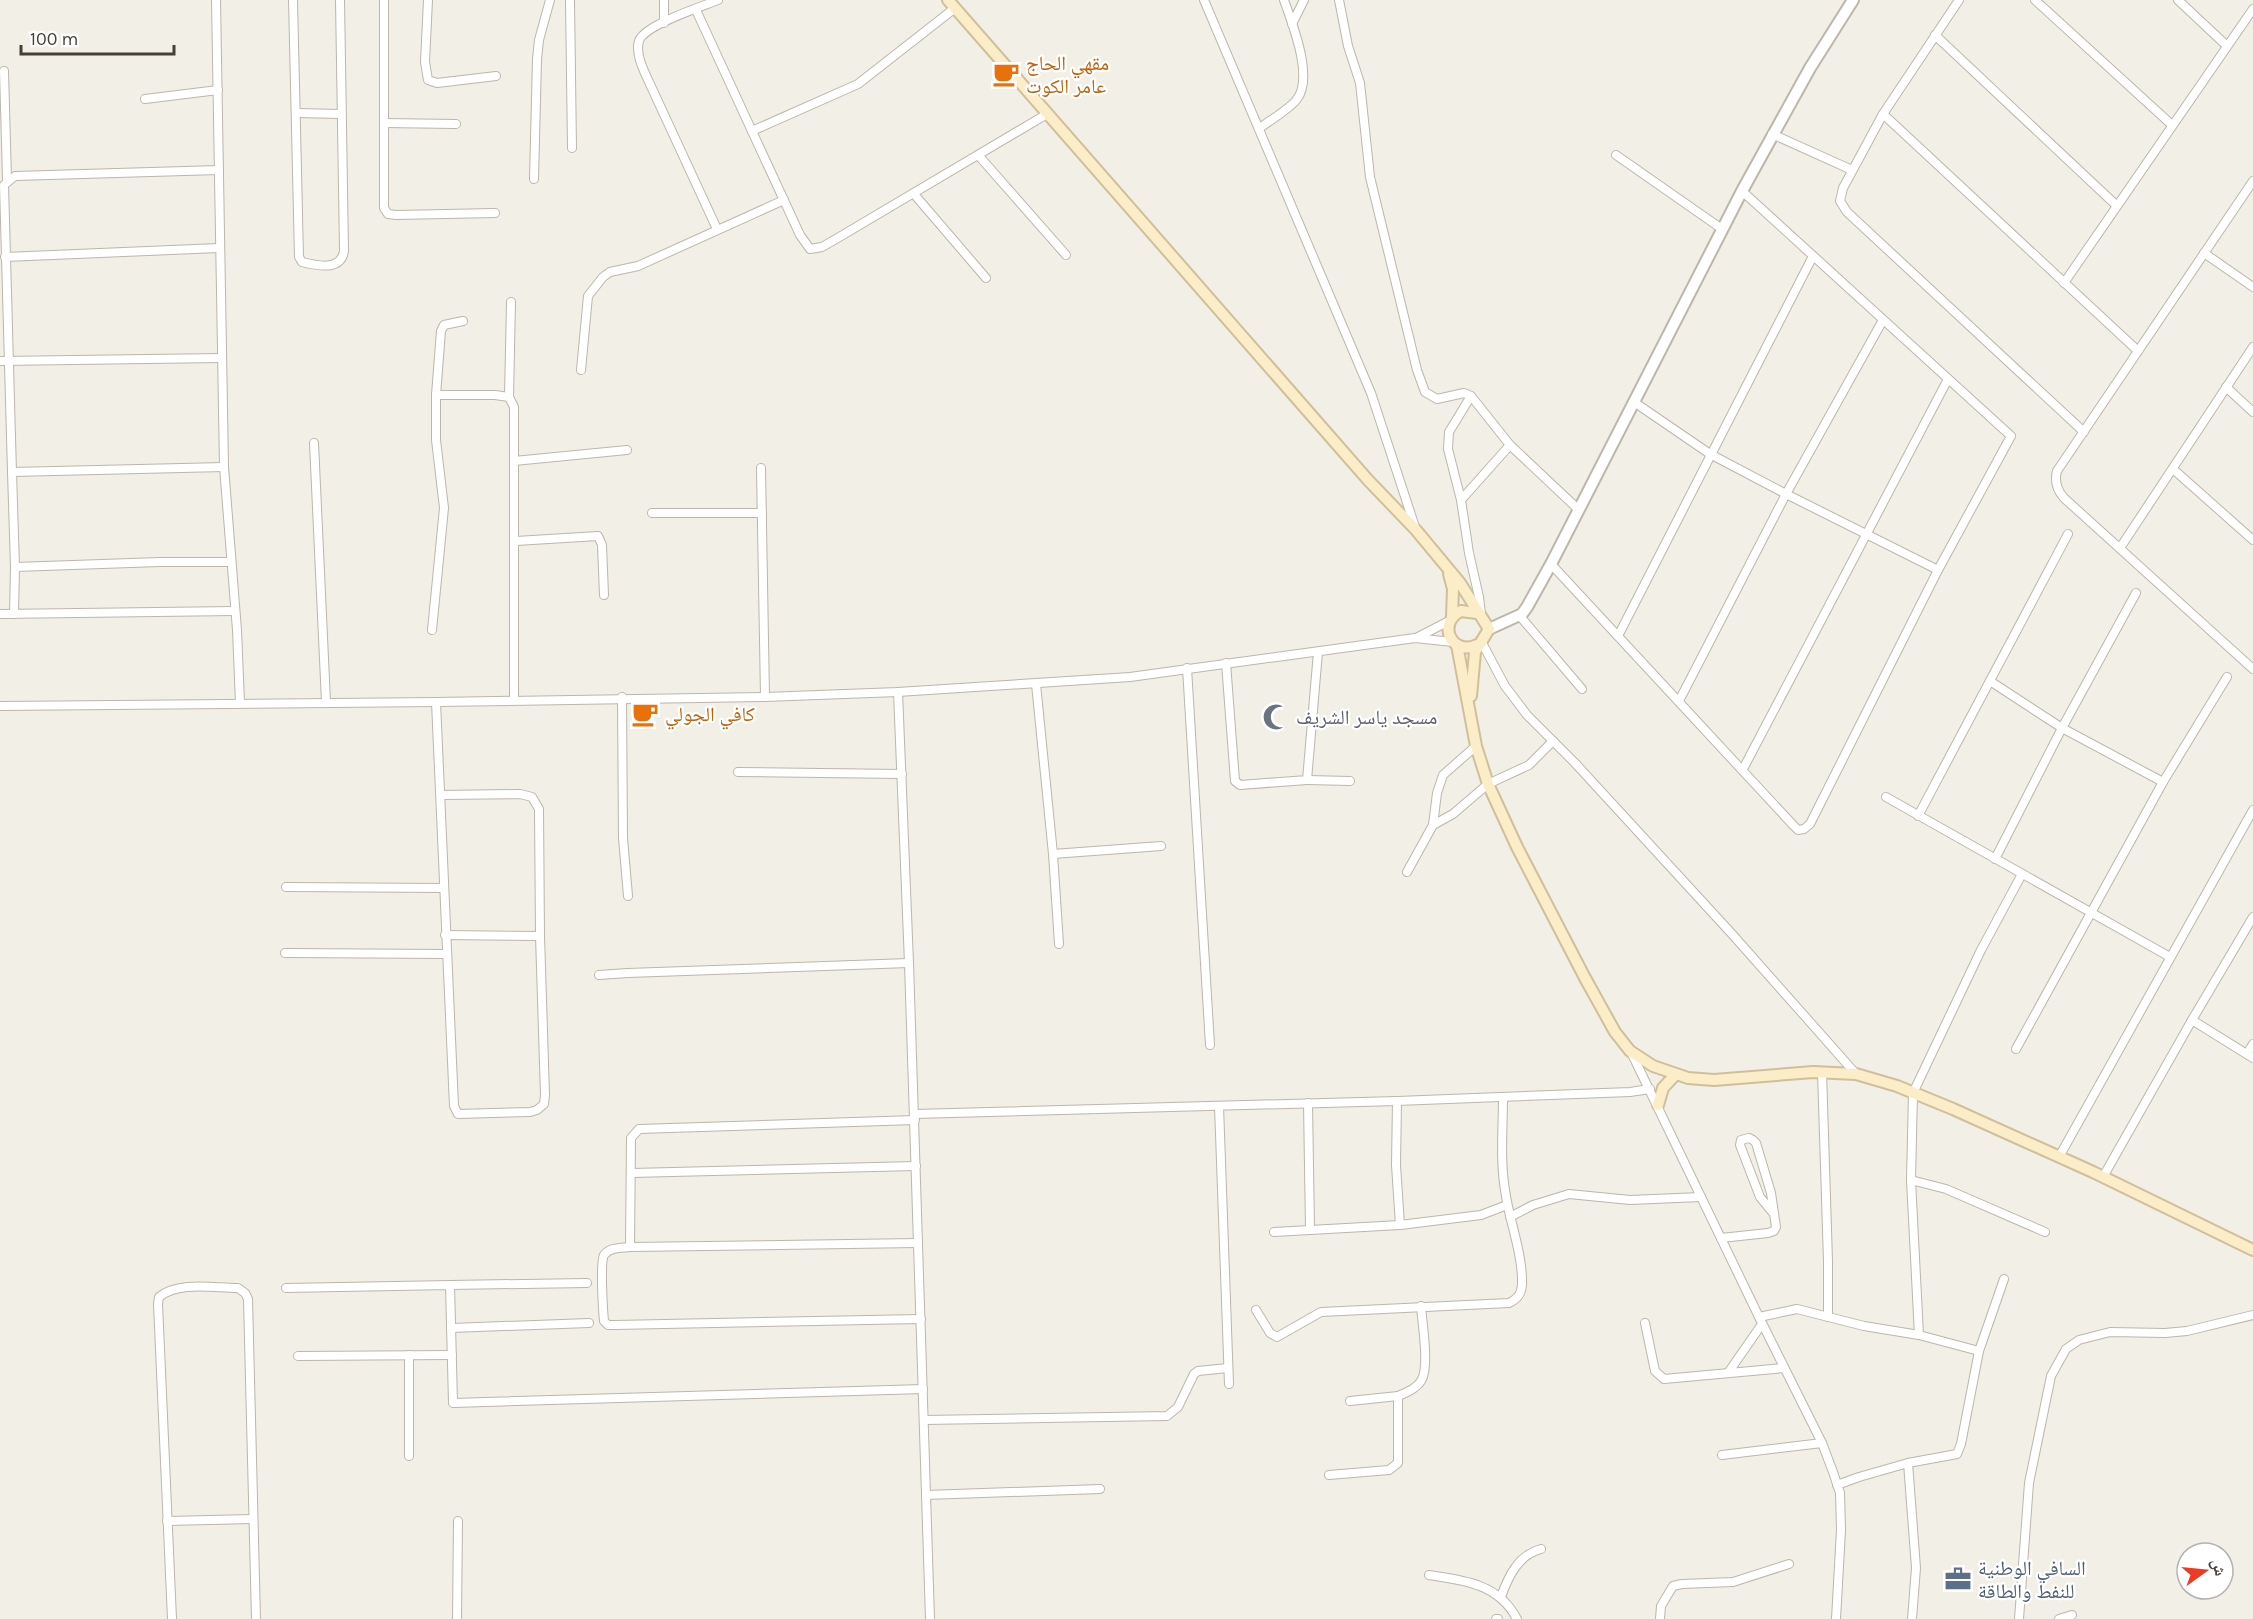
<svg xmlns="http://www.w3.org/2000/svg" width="2253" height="1619" font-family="Karla,'Noto Naskh Arabic',sans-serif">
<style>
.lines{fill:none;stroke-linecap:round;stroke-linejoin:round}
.minor-casing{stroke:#bdb6aa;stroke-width:10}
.tertiary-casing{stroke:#bdb6aa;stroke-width:14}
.secondary-casing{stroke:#d0bf99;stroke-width:14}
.minor{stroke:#fff;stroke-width:8}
.tertiary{stroke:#fff;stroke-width:10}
.secondary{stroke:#fbedc8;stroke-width:10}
.labels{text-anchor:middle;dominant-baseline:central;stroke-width:4.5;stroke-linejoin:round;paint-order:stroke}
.food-label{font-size:20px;fill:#c56008;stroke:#fff;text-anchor:start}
.worship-label{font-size:20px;fill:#5b616d;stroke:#fff;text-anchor:start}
.service-label{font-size:20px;fill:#4e5e75;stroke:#fff;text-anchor:start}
</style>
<rect width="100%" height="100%" fill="#f2efe7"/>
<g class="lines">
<g class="minor-casing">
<g id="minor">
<polyline points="216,0 224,467 237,630 240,703"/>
<path d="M293,0L299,257L302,262C318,266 341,271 344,251L340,0"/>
<polyline points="384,0 384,208 388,214 396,215 495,213"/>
<polyline points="428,0 425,62 428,80 437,83 496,76"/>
<polyline points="570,0 572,148"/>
<polyline points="664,0 664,23"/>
<polyline points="1204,0 1371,393 1415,527"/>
<polyline points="1339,0 1348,46 1360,83 1370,177 1417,370 1425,392 1437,399 1464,393 1471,396 1510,445 1579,510"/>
<polyline points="1959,0 1883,114 1843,188 1840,201 1847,212 2084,432"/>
<polyline points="2035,0 2172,125"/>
<polyline points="2178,0 2227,46"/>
<polyline points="696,10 800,235 810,249 822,247 836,239 1047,114"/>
<polyline points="1292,24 1304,0"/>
<polyline points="1935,35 2117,206"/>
<polyline points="4,71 7,180"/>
<polyline points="145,99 218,90"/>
<polyline points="296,113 341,114"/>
<polyline points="1883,114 2138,351"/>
<polyline points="384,123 456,124"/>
<path d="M1260,128C1270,120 1290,109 1297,99C1314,77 1292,23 1284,0"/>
<polyline points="752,131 858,84 955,8"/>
<polyline points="1772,134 1852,170"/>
<polyline points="1616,155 1722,229"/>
<polyline points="979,156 1066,255"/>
<polyline points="219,170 15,176 4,185 12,472 224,467"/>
<polyline points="534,179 537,59 539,40 550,0"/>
<path d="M2253,181L2057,471C2054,482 2057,490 2064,498L2253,669"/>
<polyline points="914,194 986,278"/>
<path d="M717,229L649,82C644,71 635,54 639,41C644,25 701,7 718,0"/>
<polyline points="2204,253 2253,287"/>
<polyline points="5,257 219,248"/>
<polyline points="2064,283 2253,9"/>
<polyline points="511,302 509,397 514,407 514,700"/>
<polyline points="0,361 221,358"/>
<polyline points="581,370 588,296 603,277 610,272 638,266 784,200"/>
<polyline points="2226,387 2253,412"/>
<polyline points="436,395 441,331 444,325 463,321"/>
<polyline points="1471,396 1449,432 1448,449 1461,500 1469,553 1479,597 1481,615"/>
<polyline points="1634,402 1710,454 1786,494 1938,570"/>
<polyline points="314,443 326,702"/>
<polyline points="514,461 627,450"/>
<polyline points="761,468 765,697"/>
<polyline points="2173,469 2253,540"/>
<polyline points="12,472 15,567"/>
<polyline points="1461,500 1510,445"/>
<polyline points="652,513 762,513"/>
<polyline points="516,541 598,536 602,545 604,595"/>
<polyline points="2120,548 2253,347"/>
<polyline points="1551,564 1793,825 1798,830 1804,829 1810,824 1938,570 2011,436 1742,191"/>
<polyline points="0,614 235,611"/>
<polyline points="14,614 15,567 160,562 231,562"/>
<polyline points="1519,615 1582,689"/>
<polyline points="432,630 444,508 436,440 436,395 495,395 509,397"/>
<polyline points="1618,636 1813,256"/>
<polyline points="1416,638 1449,621"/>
<polyline points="1481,641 1505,686 1527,715 1575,763 1732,934 1856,1074"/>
<polyline points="1226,663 1235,781 1240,785 1307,780 1318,652"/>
<polyline points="1187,668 1210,1045"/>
<polyline points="1990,681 2062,728 2163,782"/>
<polyline points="1036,684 1053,854 1161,846"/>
<polyline points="898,692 909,963 930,1619"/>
<polyline points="622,697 623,838 628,896"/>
<polyline points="1679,701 1786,494 1883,320"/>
<polyline points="436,702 454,1106 458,1114 530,1112 537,1110 544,1104 545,1095 540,936 539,809 532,797 520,794 440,795"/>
<polyline points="0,706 436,702 765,697 898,692 1130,677 1415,638 1453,642"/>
<polyline points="1743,769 1948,379"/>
<polyline points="738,772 902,774"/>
<polyline points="1307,780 1350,781"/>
<polyline points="1886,797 2170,957"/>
<polyline points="1918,816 2068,534"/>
<polyline points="1433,825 1453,814 1488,784 1529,765 1553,741"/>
<polyline points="1053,854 1059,944"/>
<polyline points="1995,859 2062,728 2136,593"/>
<polyline points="1407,872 1433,825 1437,793 1443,775 1476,746"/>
<polyline points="286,887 444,888"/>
<polyline points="445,935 540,936"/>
<polyline points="285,953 446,954"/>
<polyline points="599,975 628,973 909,963"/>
<polyline points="2192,1020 2253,1058"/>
<polyline points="2016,1049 2163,782 2227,677"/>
<polyline points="1631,1052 1759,1317 1822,1443 1833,1472 1840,1493 1841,1530 1836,1619"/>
<polyline points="2247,1054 2253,1044"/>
<polyline points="1822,1072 1828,1261 1828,1317"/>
<polyline points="1397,1101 1396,1165 1400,1225 1481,1215 1507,1205"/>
<polyline points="1308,1103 1310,1230"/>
<polyline points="1219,1106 1229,1384"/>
<polyline points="914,1114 1397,1101 1630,1092 1650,1089"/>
<polyline points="2059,1157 2253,810"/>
<polyline points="632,1173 916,1166"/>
<polyline points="2103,1177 2192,1020 2253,917"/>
<polyline points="1911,1180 1946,1189 2045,1232"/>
<polyline points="1510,1217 1533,1205 1569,1194 1630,1200 1701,1197"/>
<polyline points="1274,1232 1400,1225"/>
<polyline points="1721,1238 1768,1233 1774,1231 1776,1227 1771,1193 1756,1143 1753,1140 1749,1138 1741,1140 1740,1145 1760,1197 1774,1214"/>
<path d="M918,1243L630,1247C621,1248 610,1247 604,1255C600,1262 603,1311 604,1321L608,1325H615L921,1319"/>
<polyline points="630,1247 631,1138 639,1129 915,1120"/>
<polyline points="450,1285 587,1283"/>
<polyline points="286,1288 450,1285 453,1403 923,1389"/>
<path d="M1256,1310L1270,1333L1277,1337L1321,1312L1509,1303C1517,1299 1521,1295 1522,1285C1523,1253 1509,1221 1505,1190C1500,1160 1503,1128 1503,1097"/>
<polyline points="1759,1317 1797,1309 1864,1326 1919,1335 1979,1351"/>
<polyline points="1645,1323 1655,1371 1664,1379 1784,1368"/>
<polyline points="451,1328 589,1323"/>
<polyline points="1919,1335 1911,1180 1913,1093 1981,950 2022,874"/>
<polyline points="409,1355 409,1456"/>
<polyline points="298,1356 452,1355"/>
<polyline points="1728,1373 1762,1324"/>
<polyline points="1350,1401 1398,1396"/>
<polyline points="924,1420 1167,1416 1178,1407 1194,1374 1198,1371 1228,1368"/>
<polyline points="1722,1455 1822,1443"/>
<polyline points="1908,1463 1916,1568 1912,1619"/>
<path d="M1329,1475L1389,1470L1398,1463V1396C1406,1393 1417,1388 1421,1381C1430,1367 1422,1323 1421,1306"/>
<polyline points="1837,1485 1859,1477 1908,1463 1957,1454 1961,1444 1979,1351 2004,1279"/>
<polyline points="926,1495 1100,1489"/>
<polyline points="167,1521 253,1519"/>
<path d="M1429,1575C1464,1580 1499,1584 1517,1619"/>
<path d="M1501,1597C1508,1577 1518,1555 1541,1549"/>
<path d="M172,1619L158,1304L159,1297C179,1281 213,1288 238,1288L245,1293L248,1299L256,1619"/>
<polyline points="457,1619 458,1521"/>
<polyline points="1496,1619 1498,1619"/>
<polyline points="1660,1619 1661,1606 1673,1586 1682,1584 1733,1582 1789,1564"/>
<polyline points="2019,1619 2029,1483 2051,1376 2066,1349 2079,1340 2110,1332 2165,1333 2187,1331 2253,1315"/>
<polyline points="2059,1619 2072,1615"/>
</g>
</g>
<g class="tertiary-casing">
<polyline id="tertiary" points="1489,629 1522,614 1527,607 1551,564 1742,191 1810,68 1853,0"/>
</g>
<g class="secondary-casing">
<g id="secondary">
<polyline points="948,0 1368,480 1416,530 1460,583 1489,629 1475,652 1471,696"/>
<polyline points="1449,574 1453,589 1452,617"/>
<path d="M1477,613L1461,611C1436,623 1452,657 1477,645"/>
<polyline points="1457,645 1476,746 1488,784 1517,847 1585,978 1615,1032 1630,1051 1653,1066 1688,1078 1714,1080 1813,1072 1856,1074 1897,1086 1953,1109 2093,1172 2253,1250"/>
<polyline points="1658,1105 1663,1088 1675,1075"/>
</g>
</g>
<use href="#minor" class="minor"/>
<use href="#tertiary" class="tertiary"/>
<use href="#secondary" class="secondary"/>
</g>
<defs>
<g id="cafe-bare" transform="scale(2.07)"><path d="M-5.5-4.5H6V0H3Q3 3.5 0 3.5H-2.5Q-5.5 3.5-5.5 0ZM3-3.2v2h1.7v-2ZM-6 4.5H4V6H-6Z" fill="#e8710a" stroke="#fff" stroke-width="2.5" paint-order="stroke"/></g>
<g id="mosque-bare" transform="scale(2.07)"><path d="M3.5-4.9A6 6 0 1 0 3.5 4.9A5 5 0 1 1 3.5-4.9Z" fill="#6b7280" stroke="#fff" stroke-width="2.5" paint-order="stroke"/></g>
<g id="office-bare" transform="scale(2.07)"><path d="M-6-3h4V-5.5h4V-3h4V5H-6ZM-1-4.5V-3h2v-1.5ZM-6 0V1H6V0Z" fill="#5c6f8a" stroke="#fff" stroke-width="2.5" paint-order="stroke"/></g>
</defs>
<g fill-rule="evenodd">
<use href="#cafe-bare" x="1006" y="74"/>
<use href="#cafe-bare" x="645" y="714"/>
<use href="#mosque-bare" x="1276" y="717"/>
<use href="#office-bare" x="1958" y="1579"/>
</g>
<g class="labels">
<g class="food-label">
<text x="1026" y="63">مقهي الحاج<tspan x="1026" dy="23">عامر الكوت</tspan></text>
<text x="665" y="714">كافي الجولي</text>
</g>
<g class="worship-label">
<text x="1296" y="717">مسجد ياسر الشريف</text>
</g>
<g class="service-label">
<text x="1978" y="1568">السافي الوطنية<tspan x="1978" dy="23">للنفط والطاقة</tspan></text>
</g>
</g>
<g transform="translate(2205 1571) rotate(75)"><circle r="28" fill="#ffffff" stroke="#b5b2af" stroke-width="1.5"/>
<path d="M0-4.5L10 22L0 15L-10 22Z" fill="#ed3b24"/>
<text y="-9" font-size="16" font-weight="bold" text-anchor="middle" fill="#453f36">ش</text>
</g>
<path d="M21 45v9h153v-9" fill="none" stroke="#453f36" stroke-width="3"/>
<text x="30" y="45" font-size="18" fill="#453f36" stroke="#ffffff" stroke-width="4.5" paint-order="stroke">100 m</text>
</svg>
